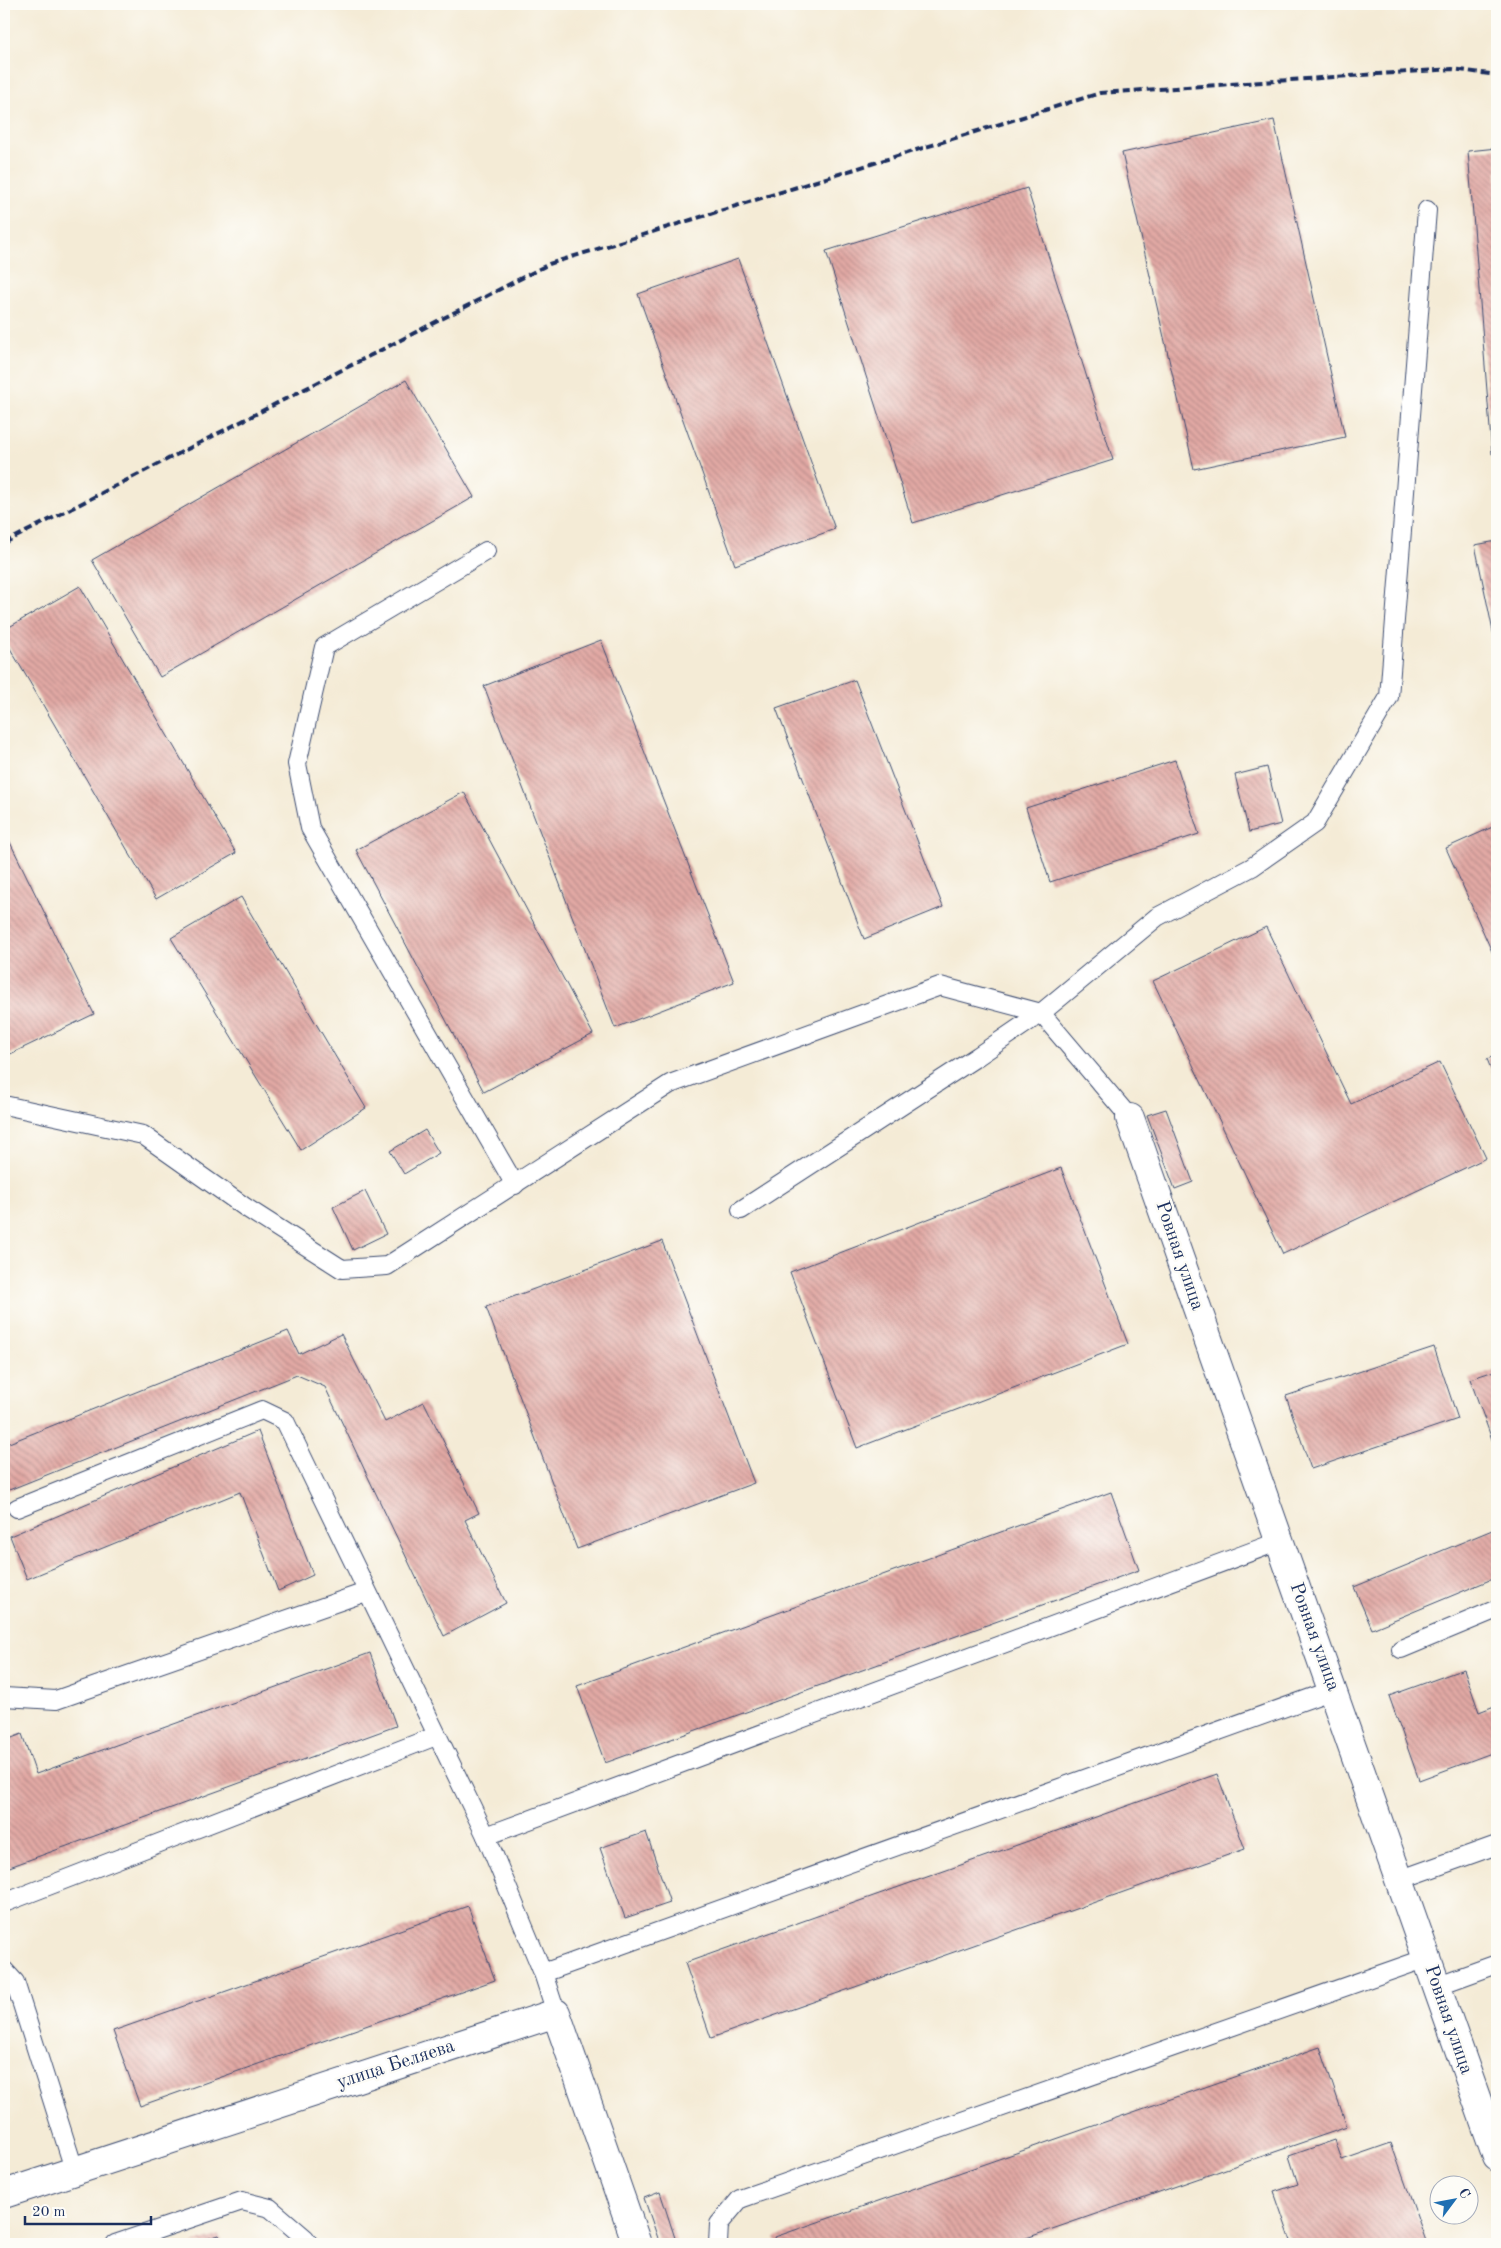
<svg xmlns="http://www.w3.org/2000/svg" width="1501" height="2248" font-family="'Old Standard TT',serif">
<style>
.building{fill:url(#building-back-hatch)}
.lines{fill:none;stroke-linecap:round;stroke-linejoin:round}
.lane-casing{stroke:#3c4b70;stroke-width:20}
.street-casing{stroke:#3c4b70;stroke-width:30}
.lane{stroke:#fff;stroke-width:18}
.street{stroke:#fff;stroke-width:28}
.rail{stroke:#1b2f5e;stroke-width:4;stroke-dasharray:8 4;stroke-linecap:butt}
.labels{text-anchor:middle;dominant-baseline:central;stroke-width:5;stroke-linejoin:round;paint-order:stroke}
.street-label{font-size:19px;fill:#1b2f5e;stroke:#fdfcf7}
</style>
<defs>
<pattern id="building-back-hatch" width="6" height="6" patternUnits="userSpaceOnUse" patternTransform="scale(1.25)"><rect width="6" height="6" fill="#e2a9a4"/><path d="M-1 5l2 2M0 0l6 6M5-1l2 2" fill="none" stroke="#b68a89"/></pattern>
</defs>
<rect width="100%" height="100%" fill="#fdfcf7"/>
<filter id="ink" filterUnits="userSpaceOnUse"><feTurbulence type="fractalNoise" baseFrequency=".02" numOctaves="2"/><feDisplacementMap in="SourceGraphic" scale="10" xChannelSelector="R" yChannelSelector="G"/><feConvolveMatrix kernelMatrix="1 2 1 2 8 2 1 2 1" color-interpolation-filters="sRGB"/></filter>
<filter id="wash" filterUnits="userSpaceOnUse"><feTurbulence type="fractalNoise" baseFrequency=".0096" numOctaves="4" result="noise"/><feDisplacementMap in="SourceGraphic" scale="20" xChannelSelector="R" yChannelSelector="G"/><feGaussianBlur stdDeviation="1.12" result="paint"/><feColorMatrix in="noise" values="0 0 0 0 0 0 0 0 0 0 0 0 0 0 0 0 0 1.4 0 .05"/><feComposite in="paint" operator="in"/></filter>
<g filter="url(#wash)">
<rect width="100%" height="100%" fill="#f4ebd6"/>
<g id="blocks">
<g class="building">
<polygon points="1274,120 1345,437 1194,469 1122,153"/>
<polygon points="1497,148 1497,454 1492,454 1468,151"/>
<polygon points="1027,188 1113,460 913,523 826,251"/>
<polygon points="738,259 835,529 735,565 638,294"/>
<polygon points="406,380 474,497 160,677 92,560"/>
<polygon points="1497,541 1497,646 1496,646 1475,545"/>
<polygon points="80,586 236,853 156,899 4,638 4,630"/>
<polygon points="601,640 734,982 615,1028 484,686"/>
<polygon points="855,680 943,907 864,939 776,708"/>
<polygon points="1175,760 1199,834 1050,882 1026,808"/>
<polygon points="1267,767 1281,824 1249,832 1235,775"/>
<polygon points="464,792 593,1034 484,1092 356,850"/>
<polygon points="1497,825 1497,963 1446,848"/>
<polygon points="4,830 94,1014 4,1057"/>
<polygon points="241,897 366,1108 301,1150 171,938"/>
<polygon points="1266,927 1351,1104 1440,1062 1486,1158 1283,1254 1153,981"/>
<polygon points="1497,1055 1497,1084 1487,1059"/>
<polygon points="1166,1109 1193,1182 1175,1189 1147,1115"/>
<polygon points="425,1130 439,1153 404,1174 390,1151"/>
<polygon points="1061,1168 1128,1344 857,1448 790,1272"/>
<polygon points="365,1191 386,1234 353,1250 333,1207"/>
<polygon points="662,1241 754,1483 577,1549 486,1307"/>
<polygon points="288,1331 299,1354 341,1334 385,1422 424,1402 479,1513 465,1520 506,1603 444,1636 325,1387 297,1375 4,1492 4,1445"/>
<polygon points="1434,1347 1458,1419 1311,1469 1286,1396"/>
<polygon points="1497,1370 1497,1444 1494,1445 1470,1379"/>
<polygon points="258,1431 313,1575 278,1591 240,1492 27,1579 10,1536"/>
<polygon points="1111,1492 1139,1570 605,1763 577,1686"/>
<polygon points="1497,1528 1497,1577 1372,1629 1354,1587"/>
<polygon points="370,1653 396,1726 4,1869 4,1741 22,1734 36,1774"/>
<polygon points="1464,1669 1479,1712 1497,1705 1497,1751 1419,1780 1389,1696"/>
<polygon points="1217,1774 1245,1849 711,2038 685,1963"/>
<polygon points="646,1832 670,1903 625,1918 600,1848"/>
<polygon points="468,1906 495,1980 140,2106 113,2031"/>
<polygon points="1320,2047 1347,2127 1009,2244 777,2244 775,2237"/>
<polygon points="1335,2140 1342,2160 1391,2143 1427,2244 1292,2244 1274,2192 1298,2184 1289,2156"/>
<polygon points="660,2192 676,2241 666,2244 660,2244 644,2198"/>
<polygon points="219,2235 223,2244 192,2244"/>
</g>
</g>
</g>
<g filter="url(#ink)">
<use href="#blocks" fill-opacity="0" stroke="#3c4b70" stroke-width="1"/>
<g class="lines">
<g class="lane-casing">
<g id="lane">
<polyline points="486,551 324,647 297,764 310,828 515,1185"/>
<polyline points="4,1105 143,1135 245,1207 342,1269 387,1266 670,1084 940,986 1041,1013 1130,1118"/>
<polyline points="741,1210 978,1056 1041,1013 1157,917 1252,867 1315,823 1389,697 1427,210"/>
<polyline points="17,1508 262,1410 285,1421 486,1836 543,1973 556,2013"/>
<polyline points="1401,1649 1497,1609"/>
<polyline points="4,1697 56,1700 366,1592"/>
<polyline points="486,1836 1280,1541"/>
<polyline points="1399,1880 1497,1845"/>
<polyline points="4,1903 436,1736"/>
<polyline points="4,1970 15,1982 74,2169"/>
<polyline points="543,1973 1333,1690"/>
<polyline points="1436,1986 1497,1964"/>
<polyline points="115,2244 242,2201 270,2208 305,2238 309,2244"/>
<polyline points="718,2244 719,2224 740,2199 1427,1958"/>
</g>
</g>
<g class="street-casing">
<g id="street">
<polyline points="1130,1118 1497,2157"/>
<polyline points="4,2194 556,2013 637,2244"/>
</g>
</g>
<use href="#lane" class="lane"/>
<use href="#street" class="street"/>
<polyline class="rail" points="4,543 549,264 1100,93 1452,69 1497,75"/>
</g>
</g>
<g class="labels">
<g class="street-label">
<text transform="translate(1179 1256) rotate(71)">Ровная улица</text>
<text transform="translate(1314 1637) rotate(70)">Ровная улица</text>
<text transform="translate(1448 2020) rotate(71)">Ровная улица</text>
<text transform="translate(396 2065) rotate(-18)">улица Беляева</text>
</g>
</g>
<rect width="1501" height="2248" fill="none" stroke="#fdfcf7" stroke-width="20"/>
<g transform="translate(1454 2200) rotate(58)"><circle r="24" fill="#fdfcf7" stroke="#a3aaba"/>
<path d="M0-4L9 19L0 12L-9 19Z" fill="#1f6fb2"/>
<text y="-8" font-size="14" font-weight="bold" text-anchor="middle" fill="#1b2f5e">С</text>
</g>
<path d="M25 2216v8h126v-8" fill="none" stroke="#1b2f5e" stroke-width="2.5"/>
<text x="32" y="2216" font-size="15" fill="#1b2f5e" stroke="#fdfcf7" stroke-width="4" paint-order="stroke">20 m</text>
</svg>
